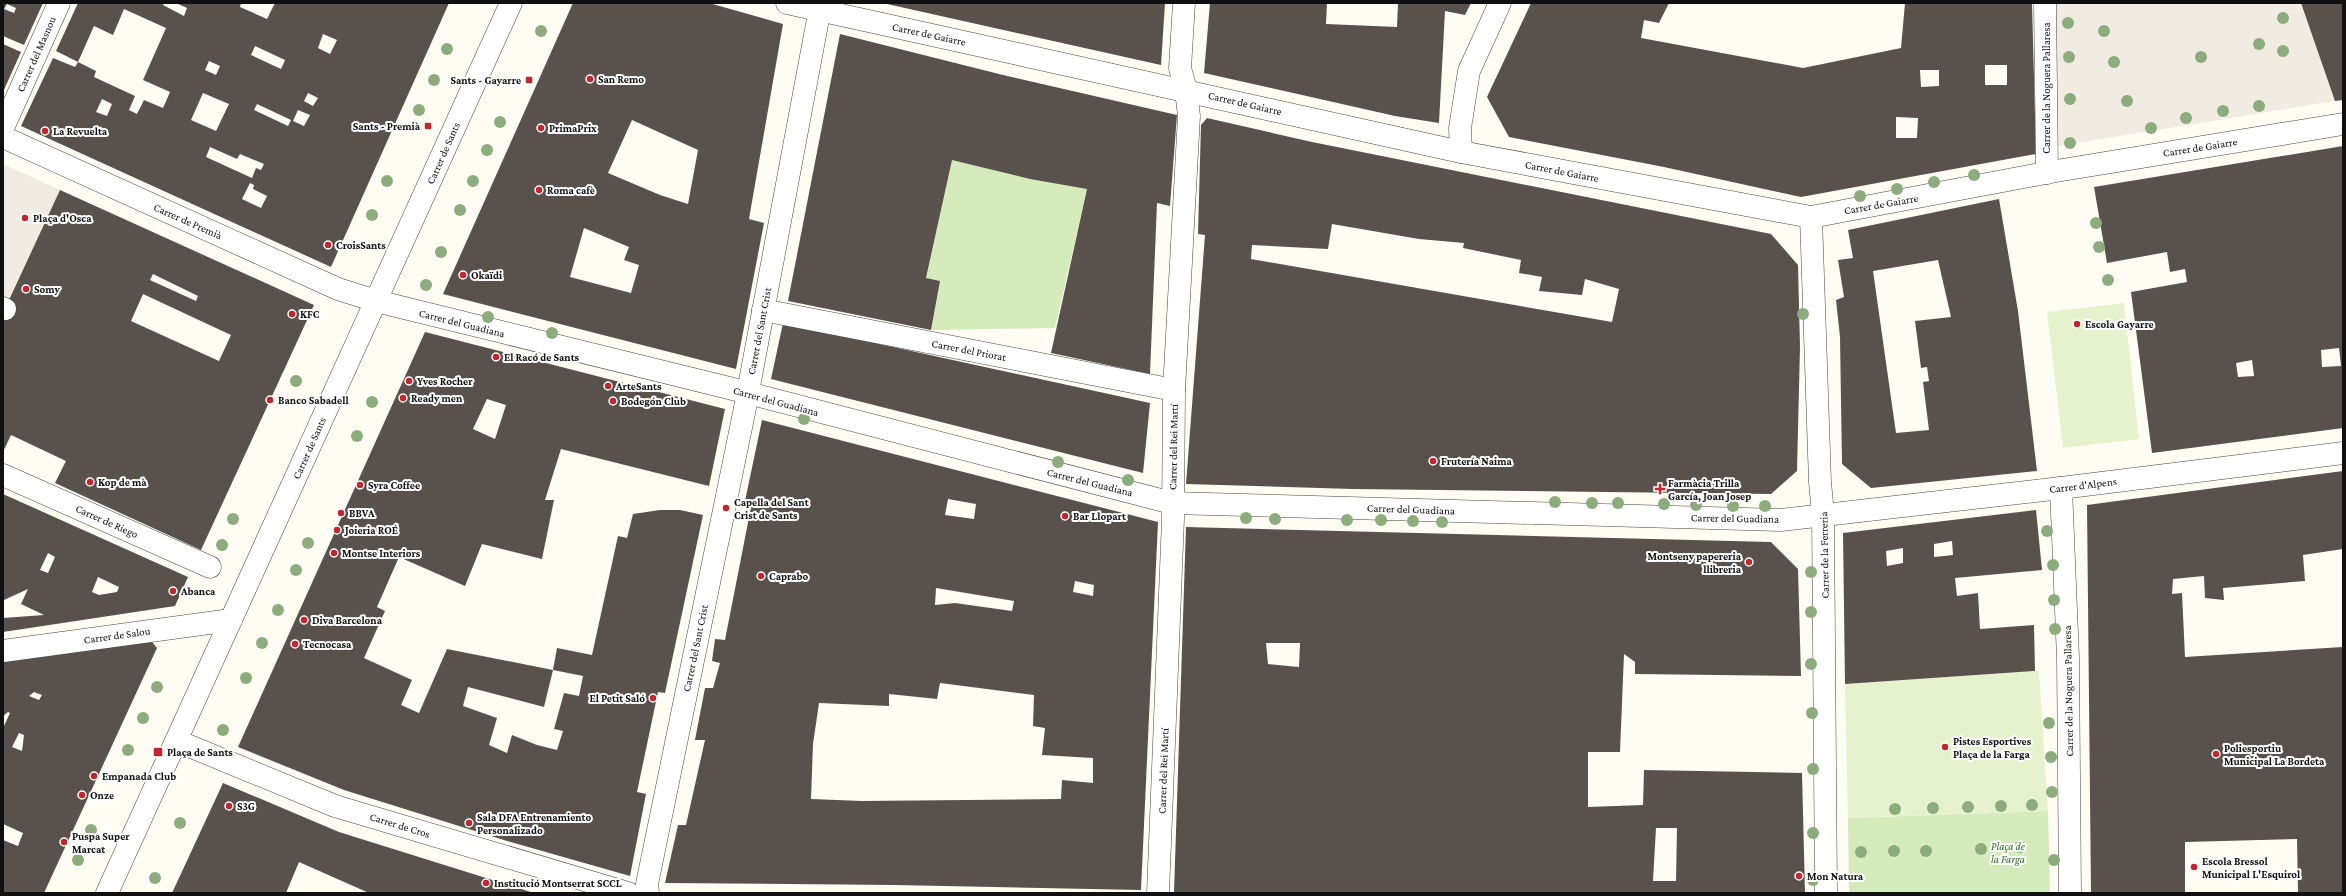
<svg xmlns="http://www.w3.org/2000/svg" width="2346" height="896" font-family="'Crimson Pro',serif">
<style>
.green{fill:#d5ebbc}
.pitch{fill:#e6f2ce}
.plaza{fill:#f0ece1}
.building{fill:#59514c;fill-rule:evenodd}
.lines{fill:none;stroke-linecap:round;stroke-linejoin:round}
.minor-casing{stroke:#434343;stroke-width:23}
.minor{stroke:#fff;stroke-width:22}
.tree{fill:#8dac7e}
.poi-dot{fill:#c3262f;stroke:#fff;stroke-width:1.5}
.labels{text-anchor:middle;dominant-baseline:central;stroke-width:4;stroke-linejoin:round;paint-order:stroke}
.street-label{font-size:11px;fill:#101010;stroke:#fff}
.poi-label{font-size:11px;font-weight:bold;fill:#101010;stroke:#fff;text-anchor:start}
.park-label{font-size:11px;font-style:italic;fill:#2f6a1f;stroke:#fff}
</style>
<rect width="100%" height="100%" fill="#fffdf3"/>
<g class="green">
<polygon points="952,160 1087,189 1055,328 931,330 940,282 926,278"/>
<polygon points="2048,811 2050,893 1849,893 1848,818"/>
</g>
<g class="pitch">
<polygon points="2124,303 2139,439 2063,448 2047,312"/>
<polygon points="2039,671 2048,811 1848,818 1845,684"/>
</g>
<g class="plaza">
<polygon points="2037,3 2301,3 2335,101 2040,149"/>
<polygon points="3,164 60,190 3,313"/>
</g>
<g class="building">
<path d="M3,3H43L24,45L3,36ZM7,4L16,8L14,13L4,9Z"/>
<path d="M78,3H164L163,5L184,16L187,8L176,3H241L240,7L267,19L275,3H449L331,267L21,126L53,58L75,67L78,62L96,71L94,77L135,96L129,110L137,114L144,100L163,108L170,92L143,80L166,28L124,9L113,35L94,26L78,62L56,51ZM323,34L337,40L330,54L318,48ZM255,46L285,60L281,69L251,55ZM209,61L220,66L216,75L205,70ZM203,93L229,104L216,131L191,120ZM308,93L318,98L313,106L304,101ZM102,99L112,104L107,116L96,112ZM257,104L291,120L288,126L254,110ZM298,110L310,115L304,126L293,121ZM210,147L237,159L240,154L264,164L261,170L256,168L252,178L206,157ZM250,183L254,185L253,189L267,196L261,208L242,199Z"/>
<path d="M573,3H709L783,24L749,219L764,223L736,369L443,294ZM632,120L698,150L688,204L660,195L608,173ZM584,228L629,247L624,260L639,265L631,293L570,277Z"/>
<polygon points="887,3 1165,3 1161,65 887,4"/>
<polygon points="1210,3 1327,3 1326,24 1397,27 1398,3 1471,3 1465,15 1445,11 1439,123 1395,116 1204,73"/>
<path d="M1531,3H1669L1659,23L1644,20L1641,38L1803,68L1901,48L1905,3H2032L2036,154L1801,197L1664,167L1509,137L1487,97ZM1985,65H2007V85H1985ZM1920,70H1939V86L1921,87ZM1896,117L1918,118L1917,138H1896Z"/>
<polygon points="2301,3 2343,3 2343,100 2335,101"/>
<polygon points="840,34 999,74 1177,115 1170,206 1157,203 1150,374 1051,353 1087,189 1030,179 952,160 926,278 940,281 931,330 788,301"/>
<polygon points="3,44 21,52 3,92"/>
<path d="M1207,118L1312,142L1771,234L1798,265L1800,347L1797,471L1771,494L1353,489L1186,484L1205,235L1198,234L1201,125ZM1332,224L1419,239L1464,243L1463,248L1521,260L1519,273L1542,277L1539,291L1582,295L1585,279L1619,289L1612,322L1251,259L1252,245L1328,249Z"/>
<path d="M2343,146V428L2152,453L2131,292L2187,282L2185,269L2170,272L2167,252L2107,263L2094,187ZM2339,348L2341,366L2322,367L2321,350ZM2252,360L2254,376L2238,377L2236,363Z"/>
<path d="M60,190L314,305L201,550L55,483L66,461L11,435L3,452V313ZM153,274L198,296L196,301L150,280ZM143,294L231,335L219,361L131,321Z"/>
<path d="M1999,199L2018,311L2037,471L1871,488L1842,464L1840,337L1836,300L1844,297L1838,260L1853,258L1848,230ZM1938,260L1951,317L1915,321L1921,368L1927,367L1929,381L1923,382L1929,430L1896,433L1873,271Z"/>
<polygon points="783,323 1150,403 1143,473 771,379"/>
<path d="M425,332L725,409L709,486L561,449L545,500H554L542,559L482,544L465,586L399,557L377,607L385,611L364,658L412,680L401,705L419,713L447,649L553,670L557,648L592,655L618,536L627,538L633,514L660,510H680L703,515L665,693L658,692L637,792L646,794L630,876L507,841L344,790L238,747ZM487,399L506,405L495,439L473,429ZM553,670L583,676L579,696L564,693L554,729L563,731L557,750L537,745L512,735L507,753L489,745L497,718L463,706L468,687L544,707Z"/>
<path d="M762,420L1158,522L1141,890L894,885L665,883L678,825H686L705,740H695L705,688H713L720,663L712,661L715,639L725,640L752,502L745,501ZM948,499L976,504L974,519L945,515ZM1075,581L1094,585L1093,596L1073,592ZM936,588L1014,601L1012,611L955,603L935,605ZM940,683L1034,695L1033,726L1045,728L1042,755L1093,758V783L1062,780L1061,799L862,801L811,799L813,744L819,703L889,706V694L937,699Z"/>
<polygon points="2343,471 2343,549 2303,555 2305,581 2223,588 2224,600 2205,598 2204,576 2173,579 2172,594 2182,593 2185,657 2343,647 2343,893 2298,893 2297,839 2185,842 2185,893 2091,893 2087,505"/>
<path d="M3,494L188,577L175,606L3,632V618L44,615L21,604L28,589L4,600L3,603ZM48,553L55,557L48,573L40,570ZM98,577L119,587L117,592L99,595L92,592Z"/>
<path d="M2036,510L2042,570L1955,578L1957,596L1978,593L1980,629L2034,625L2035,671L1845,684L1843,533ZM1952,541L1953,555L1934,557V544ZM1903,548V563L1887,566L1886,551Z"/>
<path d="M1186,527L1771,542L1798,569L1801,676L1635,674V662L1624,654L1620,752H1588V807L1643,805L1644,770L1802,773L1805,893H1174ZM1266,643H1300L1299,667L1268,664ZM1656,828H1677L1676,881H1653Z"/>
<path d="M148,637L157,648L44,893H3V840L18,846L23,833L3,824V728L10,713L8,712L3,716V662ZM34,692L42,695L39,700L29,696ZM19,733L24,735L22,751L12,747Z"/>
<polygon points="223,783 339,832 534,893 369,893 299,862 286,893 172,893"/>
</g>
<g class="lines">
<g class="minor-casing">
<g id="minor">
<polyline points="787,3 1461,152 1811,217 2056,171 2343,124"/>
<polyline points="2045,3 2047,173"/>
<polyline points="3,128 59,3"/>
<polyline points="3,137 338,289 376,301 729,388 1172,503 1781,520 2061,488 2343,453"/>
<polyline points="1461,152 1460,128 1469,71 1500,3"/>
<polyline points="1811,217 1820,482 1823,514 1826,893"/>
<polyline points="3,308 5,309"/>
<polyline points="763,310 1174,390"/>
<polyline points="3,475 210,567"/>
<polyline points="2061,488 2068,658 2070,893"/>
<polyline points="3,651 231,620"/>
<polyline points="177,741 335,806 628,893"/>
<polyline points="107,893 511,3"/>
<polyline points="648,893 647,884 744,413 821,3"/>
<polyline points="1158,893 1173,519 1174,390 1189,116 1186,90 1180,68 1184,3"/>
</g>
</g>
<use href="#minor" class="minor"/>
</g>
<g class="tree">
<circle cx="2283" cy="18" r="6"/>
<circle cx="2068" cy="23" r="6"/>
<circle cx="541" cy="31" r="6"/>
<circle cx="2104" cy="31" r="6"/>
<circle cx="2259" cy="44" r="6"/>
<circle cx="447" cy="49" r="6"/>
<circle cx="2283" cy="51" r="6"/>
<circle cx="2069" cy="57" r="6"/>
<circle cx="2201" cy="57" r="6"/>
<circle cx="2114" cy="62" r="6"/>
<circle cx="434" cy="80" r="6"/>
<circle cx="2070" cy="99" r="6"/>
<circle cx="2127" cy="101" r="6"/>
<circle cx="2259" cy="106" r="6"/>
<circle cx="419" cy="110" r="6"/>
<circle cx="2223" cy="111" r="6"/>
<circle cx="2186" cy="118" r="6"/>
<circle cx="500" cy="122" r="6"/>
<circle cx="2151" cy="128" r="6"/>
<circle cx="2070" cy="143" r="6"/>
<circle cx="487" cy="150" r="6"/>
<circle cx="1974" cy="175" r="6"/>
<circle cx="387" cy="181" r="6"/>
<circle cx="473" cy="181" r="6"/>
<circle cx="1934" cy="182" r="6"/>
<circle cx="1897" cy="189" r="6"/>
<circle cx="1860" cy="196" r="6"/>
<circle cx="460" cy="210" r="6"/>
<circle cx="372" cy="215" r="6"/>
<circle cx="2096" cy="223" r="6"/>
<circle cx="2099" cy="247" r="6"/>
<circle cx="441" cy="252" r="6"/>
<circle cx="2108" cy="280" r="6"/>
<circle cx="426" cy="285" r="6"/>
<circle cx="1803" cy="314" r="6"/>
<circle cx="488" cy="317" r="6"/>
<circle cx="552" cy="333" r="6"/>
<circle cx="296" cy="381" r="6"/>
<circle cx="372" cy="402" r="6"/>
<circle cx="804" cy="419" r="6"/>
<circle cx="357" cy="436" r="6"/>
<circle cx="1058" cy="462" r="6"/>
<circle cx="1128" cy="480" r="6"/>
<circle cx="1555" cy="502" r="6"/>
<circle cx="1592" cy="503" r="6"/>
<circle cx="1618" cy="503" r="6"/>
<circle cx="1664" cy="504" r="6"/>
<circle cx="1696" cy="505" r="6"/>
<circle cx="1733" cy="506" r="6"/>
<circle cx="1765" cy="506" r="6"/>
<circle cx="1246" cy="518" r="6"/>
<circle cx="233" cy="519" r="6"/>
<circle cx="1275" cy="519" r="6"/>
<circle cx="1347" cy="520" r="6"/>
<circle cx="1381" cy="520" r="6"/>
<circle cx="1413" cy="521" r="6"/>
<circle cx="1442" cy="522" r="6"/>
<circle cx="2047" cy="531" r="6"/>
<circle cx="308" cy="543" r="6"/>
<circle cx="222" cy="545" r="6"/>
<circle cx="2053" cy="565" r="6"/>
<circle cx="296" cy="570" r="6"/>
<circle cx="1811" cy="572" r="6"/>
<circle cx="2054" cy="600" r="6"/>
<circle cx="278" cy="610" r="6"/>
<circle cx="1811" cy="612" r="6"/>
<circle cx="2055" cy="629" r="6"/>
<circle cx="262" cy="643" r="6"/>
<circle cx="1811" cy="664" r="6"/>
<circle cx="246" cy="678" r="6"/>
<circle cx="157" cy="687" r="6"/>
<circle cx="1812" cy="713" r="6"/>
<circle cx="143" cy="718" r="6"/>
<circle cx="2049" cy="723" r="6"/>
<circle cx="223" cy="730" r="6"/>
<circle cx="128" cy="750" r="6"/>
<circle cx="2051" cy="757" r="6"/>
<circle cx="1813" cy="769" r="6"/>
<circle cx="2052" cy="792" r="6"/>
<circle cx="2032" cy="805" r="6"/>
<circle cx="2001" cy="806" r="6"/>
<circle cx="1968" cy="807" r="6"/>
<circle cx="1933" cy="808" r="6"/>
<circle cx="1895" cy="809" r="6"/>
<circle cx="180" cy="823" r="6"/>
<circle cx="91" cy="830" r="6"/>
<circle cx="1813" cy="833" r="6"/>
<circle cx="2020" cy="847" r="6"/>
<circle cx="1981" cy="849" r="6"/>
<circle cx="1894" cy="851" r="6"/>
<circle cx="1926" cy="851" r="6"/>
<circle cx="1861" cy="852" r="6"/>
<circle cx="78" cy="860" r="6"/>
<circle cx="2054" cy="860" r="6"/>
<circle cx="155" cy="878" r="6"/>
<circle cx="1813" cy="880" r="6"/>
</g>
<g class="poi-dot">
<circle cx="590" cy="79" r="4"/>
<rect x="525" y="76" width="8" height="8" rx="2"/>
<rect x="424" y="122" width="8" height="8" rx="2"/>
<circle cx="541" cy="128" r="4"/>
<circle cx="45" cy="131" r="4"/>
<circle cx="539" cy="190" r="4"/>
<circle cx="25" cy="218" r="4"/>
<circle cx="328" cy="245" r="4"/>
<circle cx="463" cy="275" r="4"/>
<circle cx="26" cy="289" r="4"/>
<circle cx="292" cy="314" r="4"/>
<circle cx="2077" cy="324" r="4"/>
<circle cx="496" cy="357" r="4"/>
<circle cx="409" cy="381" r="4"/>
<circle cx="608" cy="386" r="4"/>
<circle cx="403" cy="398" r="4"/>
<circle cx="270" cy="400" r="4"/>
<circle cx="613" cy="401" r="4"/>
<circle cx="1433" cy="461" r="4"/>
<circle cx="90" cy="482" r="4"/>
<circle cx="360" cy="485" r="4"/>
<path d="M1658 483h4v4h4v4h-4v4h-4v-4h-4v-4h4z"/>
<circle cx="726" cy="508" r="4"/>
<circle cx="341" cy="513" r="4"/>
<circle cx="1065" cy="516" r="4"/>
<circle cx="337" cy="530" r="4"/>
<circle cx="334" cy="553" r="4"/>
<circle cx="1749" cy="562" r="4"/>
<circle cx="761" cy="576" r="4"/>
<circle cx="173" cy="591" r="4"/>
<circle cx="304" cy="620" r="4"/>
<circle cx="295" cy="644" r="4"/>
<circle cx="653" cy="698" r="4"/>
<circle cx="1945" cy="747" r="4"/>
<rect x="153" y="747" width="10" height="10" rx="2"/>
<circle cx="2216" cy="754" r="4"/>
<circle cx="94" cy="776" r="4"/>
<circle cx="82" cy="795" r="4"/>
<circle cx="229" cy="806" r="4"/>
<circle cx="469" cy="823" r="4"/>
<circle cx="64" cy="842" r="4"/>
<circle cx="2194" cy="867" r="4"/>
<circle cx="1799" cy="876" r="4"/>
<circle cx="486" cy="883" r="4"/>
</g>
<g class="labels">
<g class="street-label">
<text transform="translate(929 34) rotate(12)">Carrer de Gaiarre</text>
<text transform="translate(36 54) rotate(-66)">Carrer del Masnou</text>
<text transform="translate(2046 88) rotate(-90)">Carrer de la Noguera Pallaresa</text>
<text transform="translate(1245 103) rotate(13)">Carrer de Gaiarre</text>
<text transform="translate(2200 147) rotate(-9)">Carrer de Gaiarre</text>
<text transform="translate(443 153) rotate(-66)">Carrer de Sants</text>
<text transform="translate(1562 171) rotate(11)">Carrer de Gaiarre</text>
<text transform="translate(1881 204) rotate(-10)">Carrer de Gaiarre</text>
<text transform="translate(188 221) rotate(24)">Carrer de Premià</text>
<text transform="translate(462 323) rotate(14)">Carrer del Guadiana</text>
<text transform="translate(759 331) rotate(-79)">Carrer del Sant Crist</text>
<text transform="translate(969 350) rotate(11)">Carrer del Priorat</text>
<text transform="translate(776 401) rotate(15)">Carrer del Guadiana</text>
<text transform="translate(1173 447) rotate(-89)">Carrer del Rei Martí</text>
<text transform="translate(309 448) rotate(-66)">Carrer de Sants</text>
<text transform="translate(1090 482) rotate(14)">Carrer del Guadiana</text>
<text transform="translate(2083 485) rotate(-7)">Carrer d'Alpens</text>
<text transform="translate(1411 509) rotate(2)">Carrer del Guadiana</text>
<text transform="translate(1735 518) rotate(1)">Carrer del Guadiana</text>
<text transform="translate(107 521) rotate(24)">Carrer de Riego</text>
<text transform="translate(1824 555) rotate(-91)">Carrer de la Ferreria</text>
<text transform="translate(117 635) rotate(-8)">Carrer de Salou</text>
<text transform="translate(695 648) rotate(-78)">Carrer del Sant Crist</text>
<text transform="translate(2068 691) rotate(-91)">Carrer de la Noguera Pallaresa</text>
<text transform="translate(1163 771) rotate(-88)">Carrer del Rei Martí</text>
<text transform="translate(400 825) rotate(17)">Carrer de Cros</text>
</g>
<g class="poi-label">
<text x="598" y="79">San Remo</text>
<text x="521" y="80" text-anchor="end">Sants - Gayarre</text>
<text x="420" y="126" text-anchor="end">Sants - Premià</text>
<text x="549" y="128">PrimaPrix</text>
<text x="53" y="131">La Revuelta</text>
<text x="547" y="190">Roma cafè</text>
<text x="33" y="218">Plaça d'Osca</text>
<text x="336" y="245">CroisSants</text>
<text x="471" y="275">Okaïdi</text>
<text x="34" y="289">Somy</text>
<text x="300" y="314">KFC</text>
<text x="2085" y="324">Escola Gayarre</text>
<text x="504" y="357">El Racó de Sants</text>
<text x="417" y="381">Yves Rocher</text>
<text x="616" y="386">ArteSants</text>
<text x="411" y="398">Ready men</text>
<text x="278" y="400">Banco Sabadell</text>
<text x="621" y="401">Bodegón Club</text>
<text x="1441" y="461">Frutería Naima</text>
<text x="98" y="482">Kop de mà</text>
<text x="1668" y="483">Farmàcia Trilla<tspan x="1668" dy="13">García, Joan Josep</tspan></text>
<text x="368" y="485">Syra Coffee</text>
<text x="734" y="502">Capella del Sant<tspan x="734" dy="13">Crist de Sants</tspan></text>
<text x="349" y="513">BBVA</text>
<text x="1073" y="516">Bar Llopart</text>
<text x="345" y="530">Joieria ROÉ</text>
<text x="342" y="553">Montse Interiors</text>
<text x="1741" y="556" text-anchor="end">Montseny papereria<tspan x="1741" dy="13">llibreria</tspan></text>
<text x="769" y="576">Caprabo</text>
<text x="181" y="591">Abanca</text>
<text x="312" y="620">Diva Barcelona</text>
<text x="303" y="644">Tecnocasa</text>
<text x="645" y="698" text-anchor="end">El Petit Saló</text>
<text x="1953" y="741">Pistes Esportives<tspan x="1953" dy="13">Plaça de la Farga</tspan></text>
<text x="2224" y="748">Poliesportiu<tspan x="2224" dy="13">Municipal La Bordeta</tspan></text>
<text x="167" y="752">Plaça de Sants</text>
<text x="102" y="776">Empanada Club</text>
<text x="90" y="795">Onze</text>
<text x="237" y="806">S3G</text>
<text x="477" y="817">Sala DFA Entrenamiento<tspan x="477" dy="13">Personalizado</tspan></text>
<text x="72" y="836">Puspa Super<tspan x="72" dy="13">Marcat</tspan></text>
<text x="2202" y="861">Escola Bressol<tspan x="2202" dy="13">Municipal L'Esquirol</tspan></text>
<text x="1807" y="876">Mon Natura</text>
<text x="494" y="883">Institució Montserrat SCCL</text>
</g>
<g class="park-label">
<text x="2008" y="846">Plaça de<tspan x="2008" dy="13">la Farga</tspan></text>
</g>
</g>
<rect width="2346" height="896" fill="none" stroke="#101010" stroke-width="8"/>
</svg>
